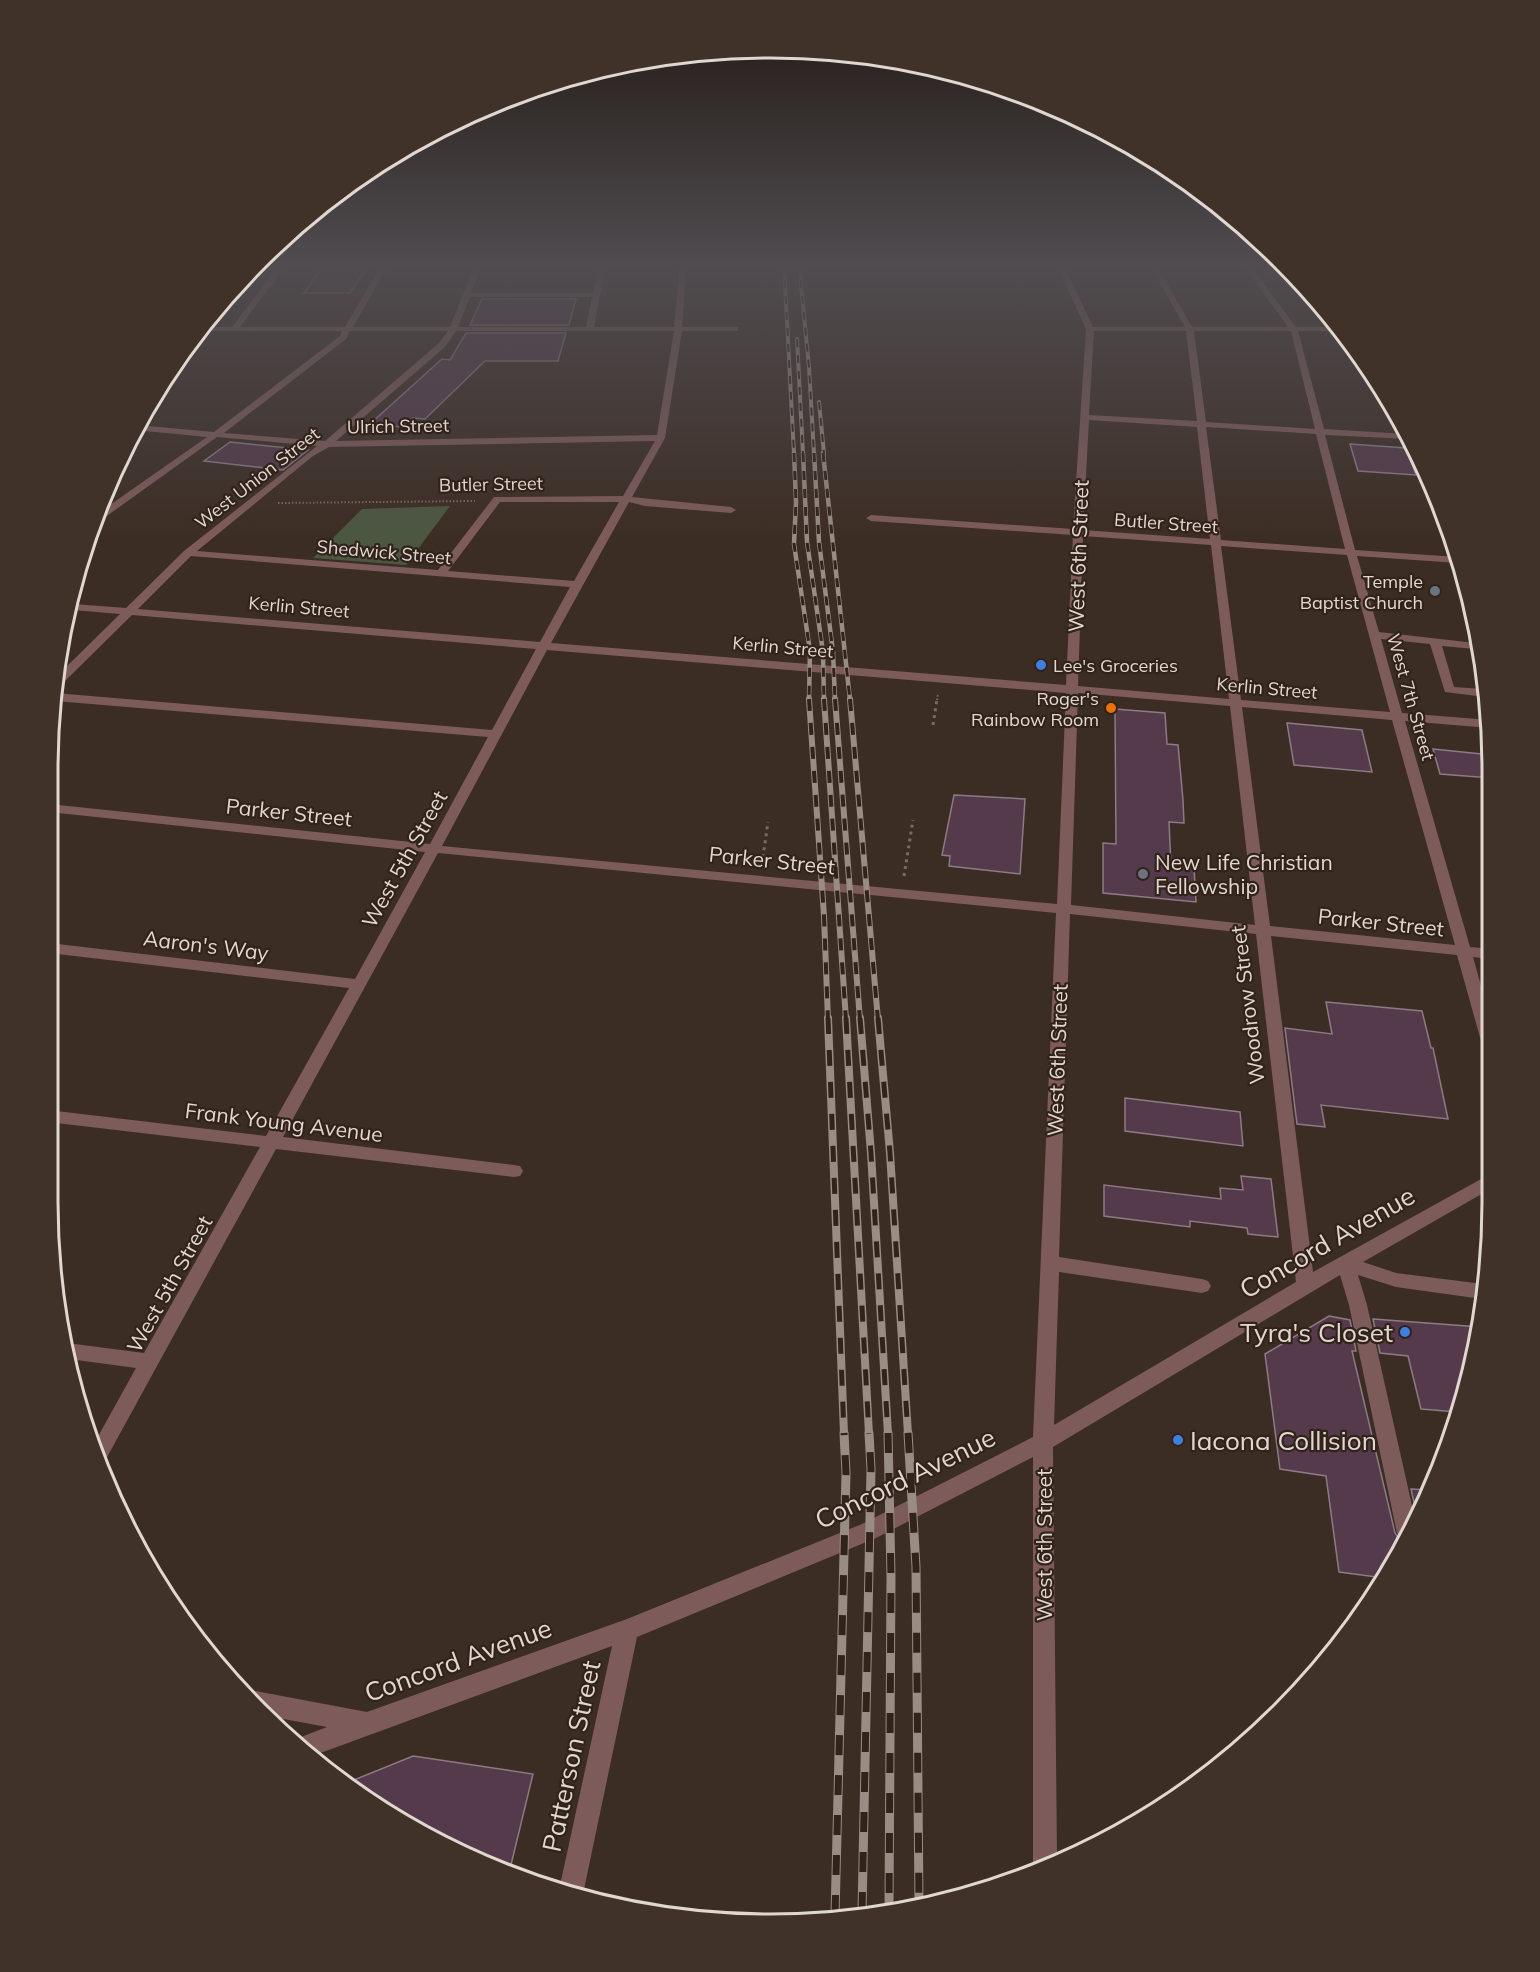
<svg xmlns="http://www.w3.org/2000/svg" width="1540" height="1972" font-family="Mulish,sans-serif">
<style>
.green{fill:#4c5741}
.building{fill:#543a4b;stroke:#8c7a85;stroke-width:1.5}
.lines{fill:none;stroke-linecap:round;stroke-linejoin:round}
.path-far1{stroke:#786b63;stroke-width:2;stroke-dasharray:1.5 2;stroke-linecap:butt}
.path{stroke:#786b63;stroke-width:3;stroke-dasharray:3 4;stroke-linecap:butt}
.minor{fill:#7e5b5b;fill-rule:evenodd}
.rail-far4-casing{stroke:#988c84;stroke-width:4}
.rail-far3-casing{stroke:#988c84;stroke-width:4.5}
.rail-far2-casing{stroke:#988c84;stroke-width:6}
.rail-far1-casing{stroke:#988c84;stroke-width:8}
.rail-casing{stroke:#988c84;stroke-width:9}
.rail-far4{stroke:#32231a;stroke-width:2;stroke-dasharray:8;stroke-linecap:butt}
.rail-far3{stroke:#32231a;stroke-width:3;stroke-dasharray:9;stroke-linecap:butt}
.rail-far2{stroke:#32231a;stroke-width:4;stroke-dasharray:12;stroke-linecap:butt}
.rail-far1{stroke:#32231a;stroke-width:5;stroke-dasharray:16;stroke-linecap:butt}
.rail{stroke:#32231a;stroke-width:7;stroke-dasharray:20;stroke-linecap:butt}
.worship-dot{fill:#6b7280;stroke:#32231a;stroke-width:2}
.shop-dot{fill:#3f7fe0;stroke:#32231a;stroke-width:2}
.food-dot{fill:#e8710a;stroke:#32231a;stroke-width:2}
.labels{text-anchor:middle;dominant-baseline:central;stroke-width:4.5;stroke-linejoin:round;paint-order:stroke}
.far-street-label{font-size:18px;fill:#e1d7d1;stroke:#32231a}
.far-poi-label{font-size:18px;fill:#e1d7d1;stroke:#32231a;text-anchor:end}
.street-label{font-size:21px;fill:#e1d7d1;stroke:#32231a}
.poi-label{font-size:21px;fill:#e1d7d1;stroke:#32231a;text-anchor:start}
.near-street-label{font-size:26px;fill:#e1d7d1;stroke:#32231a}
.near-poi-label{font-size:26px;fill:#e1d7d1;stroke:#32231a;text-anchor:end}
.rim{fill:none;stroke:#e1d7d1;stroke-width:3}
</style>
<rect width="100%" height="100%" fill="#3c2d24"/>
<polygon class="green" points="450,506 406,565 313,558 362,509"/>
<g class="building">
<polygon points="368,266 350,293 304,293 322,267"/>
<polygon points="482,299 576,299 569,325 470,325"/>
<polygon points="466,333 566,333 558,361 485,361 425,419 412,418 402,427 370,424 442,359 450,360"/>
<polygon points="230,442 308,450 283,470 204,461"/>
<polygon points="1350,444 1406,448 1416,475 1358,471"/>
<polygon points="1115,709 1165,713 1167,744 1178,745 1183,800 1184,823 1169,822 1171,866 1194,868 1196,902 1103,893 1103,843 1116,844"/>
<polygon points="1287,723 1362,730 1372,772 1294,765"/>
<polygon points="1433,749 1491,755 1491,778 1440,774"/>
<polygon points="954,795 1025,799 1020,874 949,866 950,856 942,855"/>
<polygon points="1326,1002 1422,1011 1431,1048 1433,1048 1448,1119 1321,1105 1325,1127 1297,1124 1285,1028 1332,1034"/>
<polygon points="1125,1098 1240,1112 1243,1146 1125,1131"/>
<polygon points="1241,1176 1271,1179 1278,1237 1248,1234 1247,1228 1190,1221 1190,1227 1104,1216 1104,1185 1221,1199 1220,1188 1243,1190"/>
<polygon points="1329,1316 1350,1320 1356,1351 1352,1351 1395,1533 1402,1543 1384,1578 1339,1572 1326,1476 1280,1469 1265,1354"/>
<polygon points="1373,1319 1480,1327 1478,1343 1457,1412 1421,1409 1408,1356 1380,1353"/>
<polygon points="1411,1489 1431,1490 1417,1516"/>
<polygon points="413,1756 533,1774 510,1869 409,1827 349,1782"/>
</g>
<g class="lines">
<g class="path-far1">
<polyline points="278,503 475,501"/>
<polyline points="937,700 938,694"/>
</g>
<g class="path">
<polyline points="933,725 937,699"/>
<polyline points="762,864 768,822"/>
<polyline points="904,876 913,820"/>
</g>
<path class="minor" d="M280,264H287L240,327H345L382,264H389L353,327H450L475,264H482L471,293H593L599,264H606L594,327H674L680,264H687L682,327H738V331H682L665,438L632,497L731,507L736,510L731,513L645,506L629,502L551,643L1066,685L1073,535L871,521L866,518L871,515L1073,529L1086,329L1056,264H1063L1093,327H1185L1149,264H1156L1192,327H1288L1242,264H1249L1296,327H1336L1339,331H1298L1324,429L1407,434L1409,439L1325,435L1355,550L1457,557L1458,563L1357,556L1379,632L1475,643V649L1442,646L1454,687L1484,689L1485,697L1445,692L1430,644L1381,639L1402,713L1490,720V728L1405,721L1470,947L1491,949V959L1473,957L1491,1022L1492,1053L1485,1052L1483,1048L1457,955L1271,936L1313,1272L1492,1173V1188L1363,1262L1396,1273L1483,1284L1482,1299L1396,1287L1358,1275L1367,1305L1415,1519L1403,1541L1397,1533L1349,1305L1340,1275L1053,1447L1057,1858L1034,1867L1033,1863V1457L876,1538L637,1637L582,1899L559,1890L612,1646L315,1755L296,1739L327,1727L262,1715L244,1692L250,1690L367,1712L627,1619L862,1524L1033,1437L1056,913L438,853L283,1137L514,1165L520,1166L523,1171L520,1176L514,1177L276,1149L106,1459L102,1461L95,1442L136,1368L69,1359L67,1343L144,1353L260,1147L48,1122V1110L266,1136L349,988L49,953V943L355,979L425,852L49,812V804L430,844L488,737L55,701V693L492,730L536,649L132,615L62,684L57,685L59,674L120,614L73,610V604L126,608L184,551L317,446L217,437L97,523L93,524L97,514L207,437L135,430L137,425L214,432L340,336L342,331H197L201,327H232ZM470,297H592L586,327H458ZM350,331H448L439,343L325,441L224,433L346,339ZM456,331H674L657,435L336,441L445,347ZM1094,331H1186L1197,421L1089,415ZM1194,331H1291L1315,429L1206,422ZM1089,420L1197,427L1210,539L1083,530ZM1206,427L1316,434L1345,549L1221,540ZM655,441L623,496L494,497L438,570L197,551L313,456L329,447ZM500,502H619L574,581L448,571ZM1083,536L1211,545L1229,699L1078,686ZM1221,546L1347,555L1390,712L1241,700ZM191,556L570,587L540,642L138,609ZM547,650L1066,693L1057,904L442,846ZM1078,693L1230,706L1255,925L1071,905ZM1242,707L1392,720L1455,945L1270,926ZM1070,914L1256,934L1296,1282L1054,1425L1059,1272L1202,1293L1208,1291L1211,1286L1208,1281L1202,1279L1059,1257Z"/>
<g class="rail-far4-casing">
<g id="rail-far4">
<polyline points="784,264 794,454"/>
<polyline points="799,264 809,367 814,454"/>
<polyline points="797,339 803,454"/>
<polyline points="819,402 824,454"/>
</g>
</g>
<g class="rail-far3-casing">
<g id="rail-far3">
<polyline points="794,453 796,502 794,544 810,651 809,700"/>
<polyline points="803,453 807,542 823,652 824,700"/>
<polyline points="814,453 819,542 833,652 835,700"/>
<polyline points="823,453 850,700"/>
</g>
</g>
<g class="rail-far2-casing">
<g id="rail-far2">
<polyline points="809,699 824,916 828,1020"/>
<polyline points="824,699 846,1020"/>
<polyline points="835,699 860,1020"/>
<polyline points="850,699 878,1020"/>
</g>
</g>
<g class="rail-far1-casing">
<g id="rail-far1">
<polyline points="828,1018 844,1434"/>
<polyline points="846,1018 869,1434"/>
<polyline points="860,1018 871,1153 888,1434"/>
<polyline points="878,1018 890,1153 908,1434"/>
</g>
</g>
<g class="rail-casing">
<g id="rail">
<polyline points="888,1433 891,1576 889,1908"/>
<polyline points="908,1433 916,1567 919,1904"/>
<polyline points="862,1912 871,1469 869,1433"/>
<polyline points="835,1915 846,1473 844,1433"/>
</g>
</g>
<use href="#rail-far4" class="rail-far4"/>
<use href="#rail-far3" class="rail-far3"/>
<use href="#rail-far2" class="rail-far2"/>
<use href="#rail-far1" class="rail-far1"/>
<use href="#rail" class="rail"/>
</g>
<linearGradient id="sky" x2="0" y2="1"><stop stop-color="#211914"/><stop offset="0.49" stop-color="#504c50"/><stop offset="1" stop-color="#504c50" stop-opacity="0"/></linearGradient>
<rect width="1540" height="540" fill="url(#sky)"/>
<g class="worship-dot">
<circle cx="1435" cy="591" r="6"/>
<circle cx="1143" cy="874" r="6"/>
</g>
<g class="shop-dot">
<circle cx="1041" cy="665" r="6"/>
<circle cx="1405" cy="1332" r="6"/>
<circle cx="1178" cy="1440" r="6"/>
</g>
<circle class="food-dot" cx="1111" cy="708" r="6"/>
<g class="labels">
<g class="far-street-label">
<text transform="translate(398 426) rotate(-1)">Ulrich Street</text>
<text transform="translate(257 478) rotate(-38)">West Union Street</text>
<text transform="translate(491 484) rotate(-1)">Butler Street</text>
<text transform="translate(1166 523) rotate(4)">Butler Street</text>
<text transform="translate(384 552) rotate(5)">Shedwick Street</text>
<text transform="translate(299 607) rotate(5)">Kerlin Street</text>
<text transform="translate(783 647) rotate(5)">Kerlin Street</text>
<text transform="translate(1267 688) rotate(5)">Kerlin Street</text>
<text transform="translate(1411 697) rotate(74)">West 7th Street</text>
</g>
<g class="far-poi-label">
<text x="1423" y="581">Temple<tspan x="1423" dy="21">Baptist Church</tspan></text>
<text x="1053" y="665" text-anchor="start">Lee's Groceries</text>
<text x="1099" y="698">Roger's<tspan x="1099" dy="21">Rainbow Room</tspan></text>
</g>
<g class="street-label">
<text transform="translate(1078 556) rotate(-88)">West 6th Street</text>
<text transform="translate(289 812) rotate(6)">Parker Street</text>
<text transform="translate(404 859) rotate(-61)">West 5th Street</text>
<text transform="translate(772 860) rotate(6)">Parker Street</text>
<text transform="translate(1381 922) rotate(6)">Parker Street</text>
<text transform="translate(206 945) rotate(7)">Aaron's Way</text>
<text transform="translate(1247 1005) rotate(-97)">Woodrow Street</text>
<text transform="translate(1057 1060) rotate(-88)">West 6th Street</text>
<text transform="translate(284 1122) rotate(7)">Frank Young Avenue</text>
<text transform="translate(169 1284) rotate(-61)">West 5th Street</text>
<text transform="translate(1044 1545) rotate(-90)">West 6th Street</text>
</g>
<g class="poi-label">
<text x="1155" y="862">New Life Christian<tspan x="1155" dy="24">Fellowship</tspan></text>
</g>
<g class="near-street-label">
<text transform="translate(1327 1242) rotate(-30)">Concord Avenue</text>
<text transform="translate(905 1478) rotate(-26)">Concord Avenue</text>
<text transform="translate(458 1660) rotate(-20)">Concord Avenue</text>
<text transform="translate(571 1756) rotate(-78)">Patterson Street</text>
</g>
<g class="near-poi-label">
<text x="1393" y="1332">Tyra's Closet</text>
<text x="1190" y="1440" text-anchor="start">Iacona Collision</text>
</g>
</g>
<path d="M0 0H1540V1972H0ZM770 58H770A712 712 0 0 1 1482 770V1202A712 712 0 0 1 770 1914H770A712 712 0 0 1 58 1202V770A712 712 0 0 1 770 58Z" fill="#403129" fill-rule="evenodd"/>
<path class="rim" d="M770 58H770A712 712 0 0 1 1482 770V1202A712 712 0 0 1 770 1914H770A712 712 0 0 1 58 1202V770A712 712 0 0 1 770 58Z"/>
</svg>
